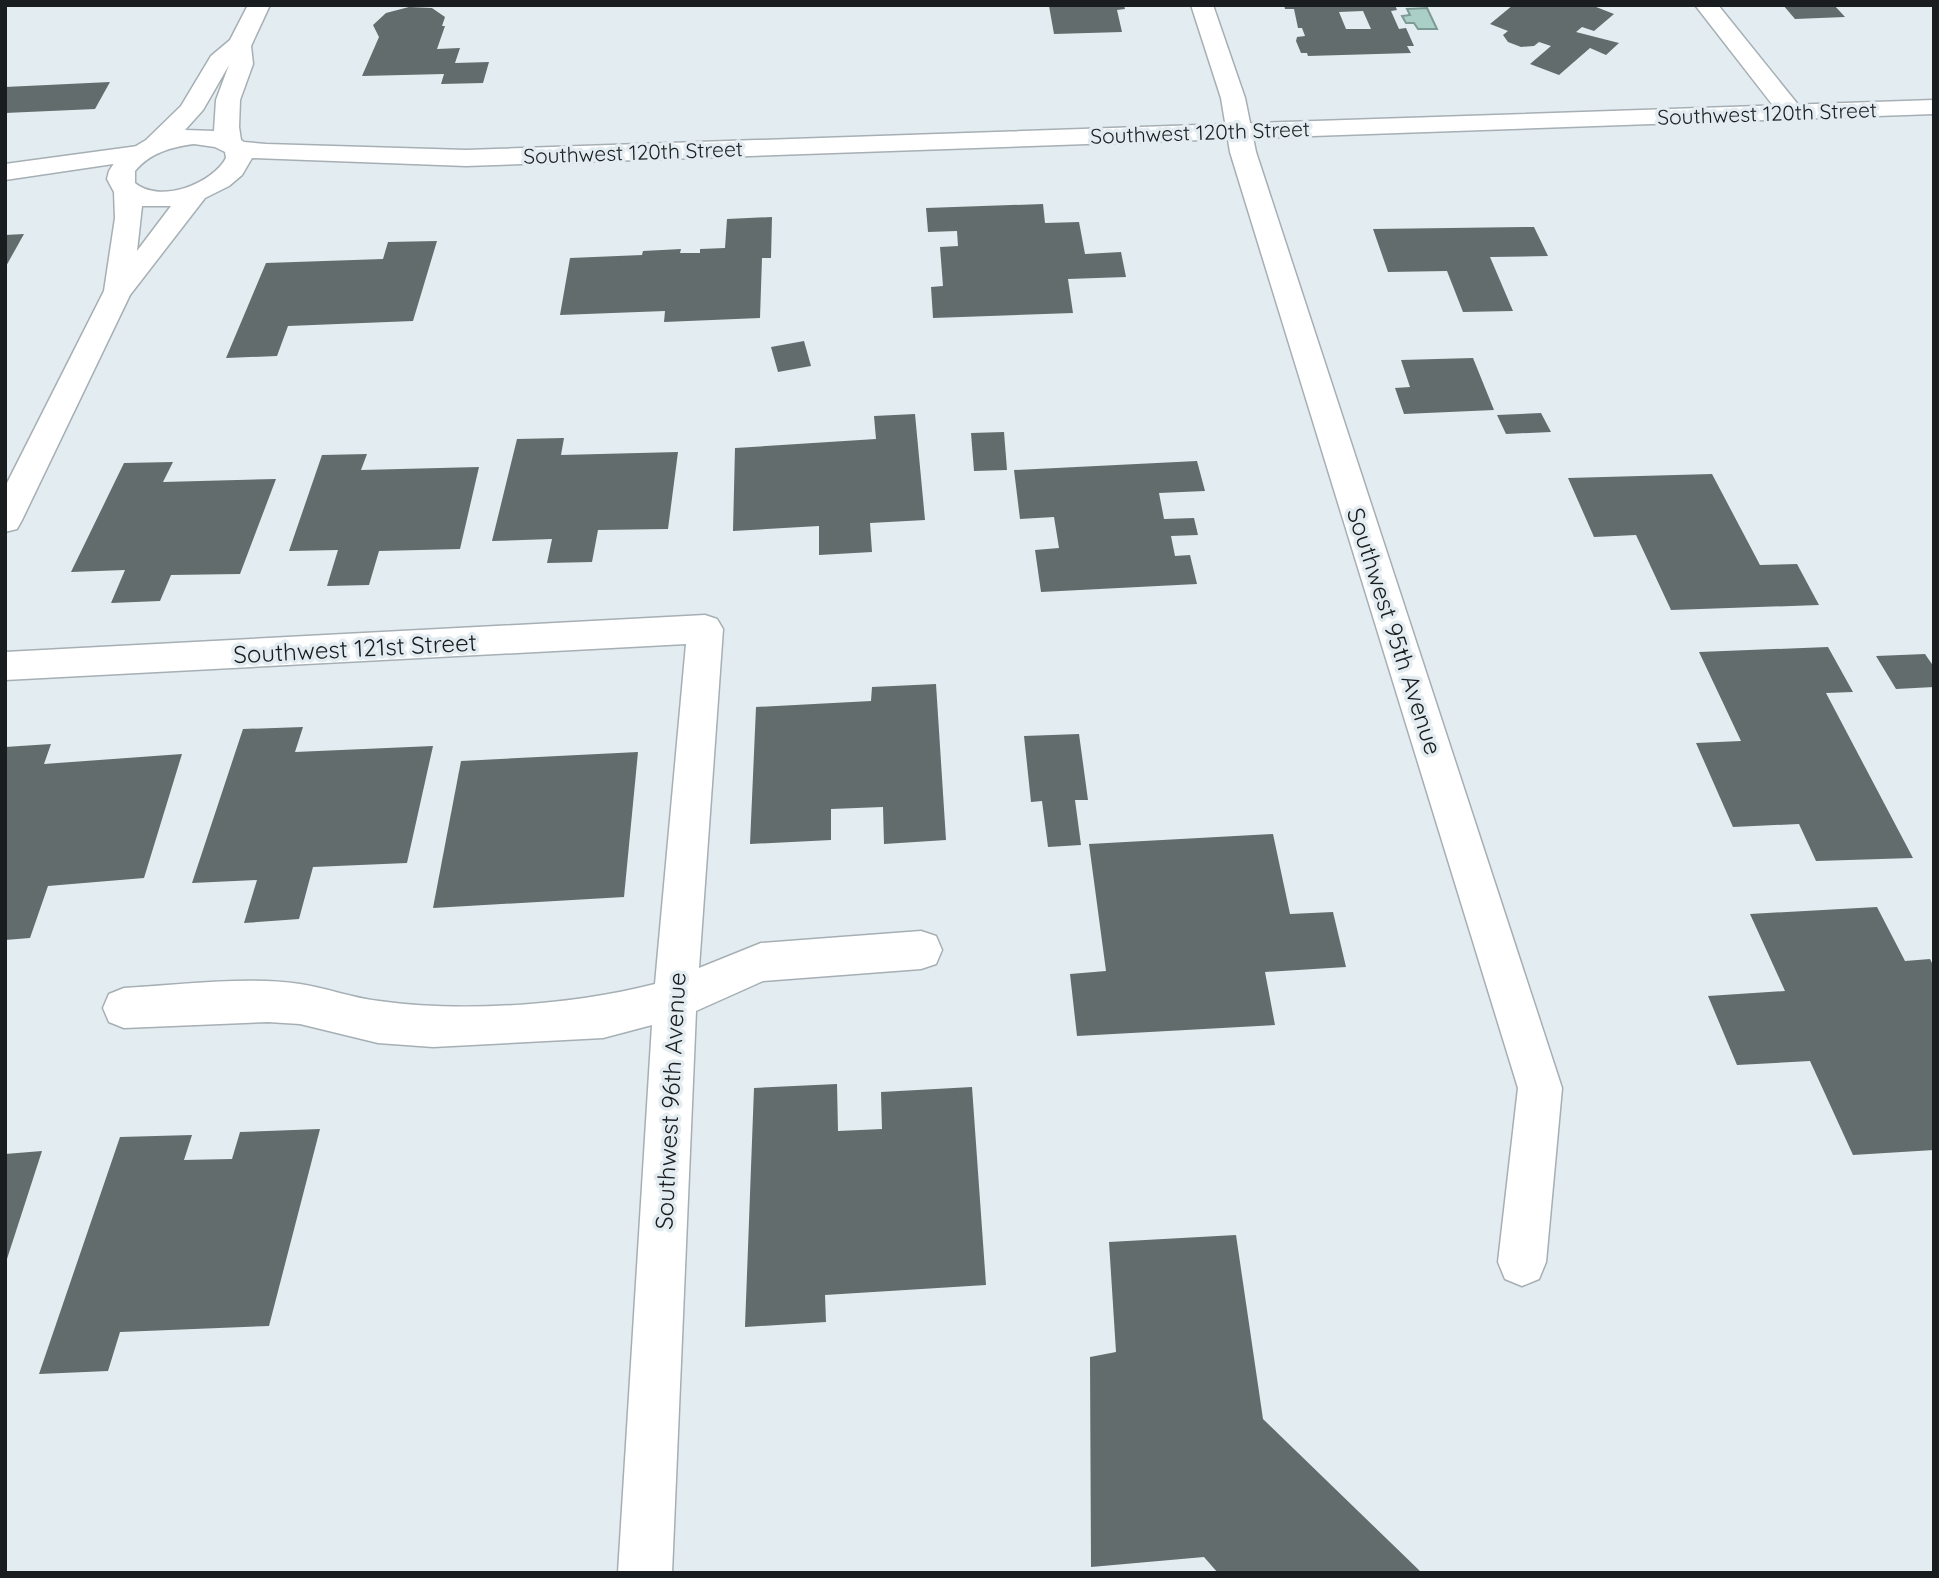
<svg xmlns="http://www.w3.org/2000/svg" width="1939" height="1578" font-family="Quicksand,sans-serif">
<style>
.water{fill:#a9cfc6;stroke:#7e9a94;stroke-width:2}
.building{fill:#626c6d;fill-rule:evenodd}
.lines{fill:none;stroke-linecap:round;stroke-linejoin:round}
.street-casing{stroke:#a6afb4;stroke-width:3}
.secondary-casing{stroke:#a6afb4;stroke-width:3}
.street{fill:#fff;fill-rule:evenodd}
.secondary{fill:#fff;fill-rule:evenodd}
.labels{text-anchor:middle;dominant-baseline:central;stroke-width:7;stroke-linejoin:round;paint-order:stroke}
.far-street-label{font-size:21px;fill:#1a1d1f;stroke:#e3ecf1}
.street-label{font-size:24px;fill:#1a1d1f;stroke:#e3ecf1}
</style>
<rect width="100%" height="100%" fill="#e3ecf1"/>
<polygon class="water" points="1427,8 1437,29 1418,29 1414,23 1406,23 1402,16 1410,15 1407,9"/>
<g class="building">
<polygon points="1124,5 1125,9 1117,10 1122,32 1054,34 1049,6"/>
<path d="M1284,5H1395L1397,10L1391,11L1399,29L1406,28L1414,46H1407L1411,53L1308,56L1307,53H1301L1296,41L1297,37L1305,36L1302,28H1298L1294,9H1285ZM1363,11L1371,29H1346L1339,12Z"/>
<polygon points="1513,5 1591,5 1614,14 1594,31 1582,27 1576,32 1619,43 1606,55 1590,48 1559,75 1530,64 1551,46 1539,42 1534,46 1521,47 1508,42 1503,35 1508,31 1490,24"/>
<polygon points="1783,5 1834,5 1845,17 1795,19"/>
<polygon points="409,7 432,8 445,17 442,26 445,26 437,49 460,48 455,63 489,62 483,83 441,84 444,74 362,76 379,37 373,25 386,13"/>
<polygon points="110,82 95,109 5,113 5,87"/>
<polygon points="1043,204 1045,223 1079,222 1085,254 1121,252 1126,277 1068,279 1073,313 933,318 931,287 943,286 940,247 958,246 957,231 928,232 926,208"/>
<polygon points="772,217 771,258 762,258 760,318 664,322 665,311 560,315 570,258 642,255 643,251 681,249 680,253 700,253 700,249 725,248 727,219"/>
<polygon points="1534,227 1548,256 1490,257 1513,311 1463,312 1447,271 1388,272 1373,229"/>
<polygon points="24,234 5,268 5,235"/>
<polygon points="437,241 413,321 288,326 277,356 226,358 266,263 383,259 388,242"/>
<polygon points="804,341 811,366 778,372 771,347"/>
<polygon points="1473,358 1494,410 1404,414 1395,388 1410,387 1401,360"/>
<polygon points="1541,413 1551,432 1506,434 1497,415"/>
<polygon points="915,414 925,520 870,523 872,552 819,555 819,526 733,531 735,448 876,439 874,416"/>
<polygon points="1004,432 1007,470 974,471 971,433"/>
<polygon points="564,438 561,455 678,452 668,529 598,530 592,562 547,563 552,539 492,541 517,439"/>
<polygon points="367,454 361,470 479,467 460,549 379,551 369,585 327,586 338,550 289,551 322,455"/>
<polygon points="1197,461 1205,491 1159,493 1164,519 1194,518 1198,535 1171,536 1175,556 1190,555 1197,584 1041,592 1035,550 1059,548 1054,517 1020,519 1014,470"/>
<polygon points="173,462 163,482 276,479 240,574 171,575 160,601 111,603 125,570 71,572 124,463"/>
<polygon points="1712,474 1760,565 1797,564 1819,605 1671,610 1636,535 1594,537 1568,478"/>
<polygon points="1828,647 1853,692 1826,693 1913,858 1816,861 1799,824 1733,827 1696,743 1741,741 1699,652"/>
<polygon points="1925,654 1934,667 1934,687 1896,689 1876,656"/>
<polygon points="936,684 946,840 884,844 883,807 831,809 831,840 750,844 756,707 871,701 872,687"/>
<polygon points="303,727 295,752 433,746 407,863 313,867 299,919 244,923 257,880 192,883 243,729"/>
<polygon points="1079,734 1088,800 1075,800 1081,845 1048,847 1042,801 1031,802 1024,736"/>
<polygon points="51,744 44,764 182,754 144,878 48,886 30,938 5,940 5,747"/>
<polygon points="638,752 624,897 433,908 461,761"/>
<polygon points="1273,834 1290,914 1333,912 1346,967 1265,972 1275,1025 1077,1036 1070,974 1106,971 1089,844"/>
<polygon points="1877,907 1905,961 1930,959 1934,967 1934,1150 1853,1155 1810,1061 1737,1065 1708,996 1785,991 1750,914"/>
<polygon points="837,1084 838,1131 882,1129 881,1092 972,1087 986,1285 825,1295 826,1322 745,1327 754,1088"/>
<polygon points="320,1129 269,1326 120,1332 108,1371 39,1374 120,1137 192,1135 184,1160 232,1159 240,1132"/>
<polygon points="42,1151 6,1262 5,1262 5,1154"/>
<polygon points="1236,1235 1263,1419 1422,1573 1218,1573 1204,1557 1091,1567 1090,1357 1116,1352 1109,1242"/>
</g>
<g class="lines">
<g class="street-casing">
<g id="street">
<polygon points="1191,5 1213,5 1245,98 1256,152 1562,1088 1546,1262 1539,1279 1522,1286 1505,1279 1498,1262 1518,1088 1230,152 1221,98"/>
<polygon points="1695,5 1718,5 1800,107 1803,112 1800,117 1782,117"/>
<polygon points="138,146 147,149 151,154 147,159 5,180 5,164"/>
<path d="M705,615L717,619L723,629L699,968L761,943L921,931L936,936L942,950L936,964L921,969L763,981L696,1011L672,1573H618L652,1025L603,1038L433,1047L378,1043L300,1024L268,1022L124,1028L109,1022L103,1008L109,994L124,988C180,985 246,976 300,984C327,988 352,998 379,1001C463,1013 573,1005 655,984L686,644L5,680V652Z"/>
</g>
</g>
<g class="secondary-casing">
<path id="secondary" d="M248,5H270L251,46L253,64L240,100L239,127L241,140L244,142L266,144L466,150L1934,100V114L466,166L252,158L242,175L229,186L205,198L130,295L22,520L17,529L5,532V487L104,291L115,218L114,192L107,179L109,171L118,157L146,140L181,106L211,56L230,40ZM229,65L216,100L214,131L185,130L203,110ZM194,144L215,147L225,152L226,158C212,184 160,204 135,183V171C150,153 171,147 194,144ZM142,206H171L137,251Z"/>
</g>
<use href="#street" class="street"/>
<use href="#secondary" class="secondary"/>
</g>
<g class="labels">
<g class="far-street-label">
<text transform="translate(1767 113) rotate(-2)">Southwest 120th Street</text>
<text transform="translate(1200 132) rotate(-2)">Southwest 120th Street</text>
<text transform="translate(633 152) rotate(-2)">Southwest 120th Street</text>
</g>
<g class="street-label">
<text transform="translate(1395 631) rotate(72)">Southwest 95th Avenue</text>
<text transform="translate(355 648) rotate(-3)">Southwest 121st Street</text>
<text transform="translate(670 1101) rotate(-87)">Southwest 96th Avenue</text>
</g>
</g>
<rect width="1939" height="1578" fill="none" stroke="#1a1d1f" stroke-width="14"/>
</svg>
